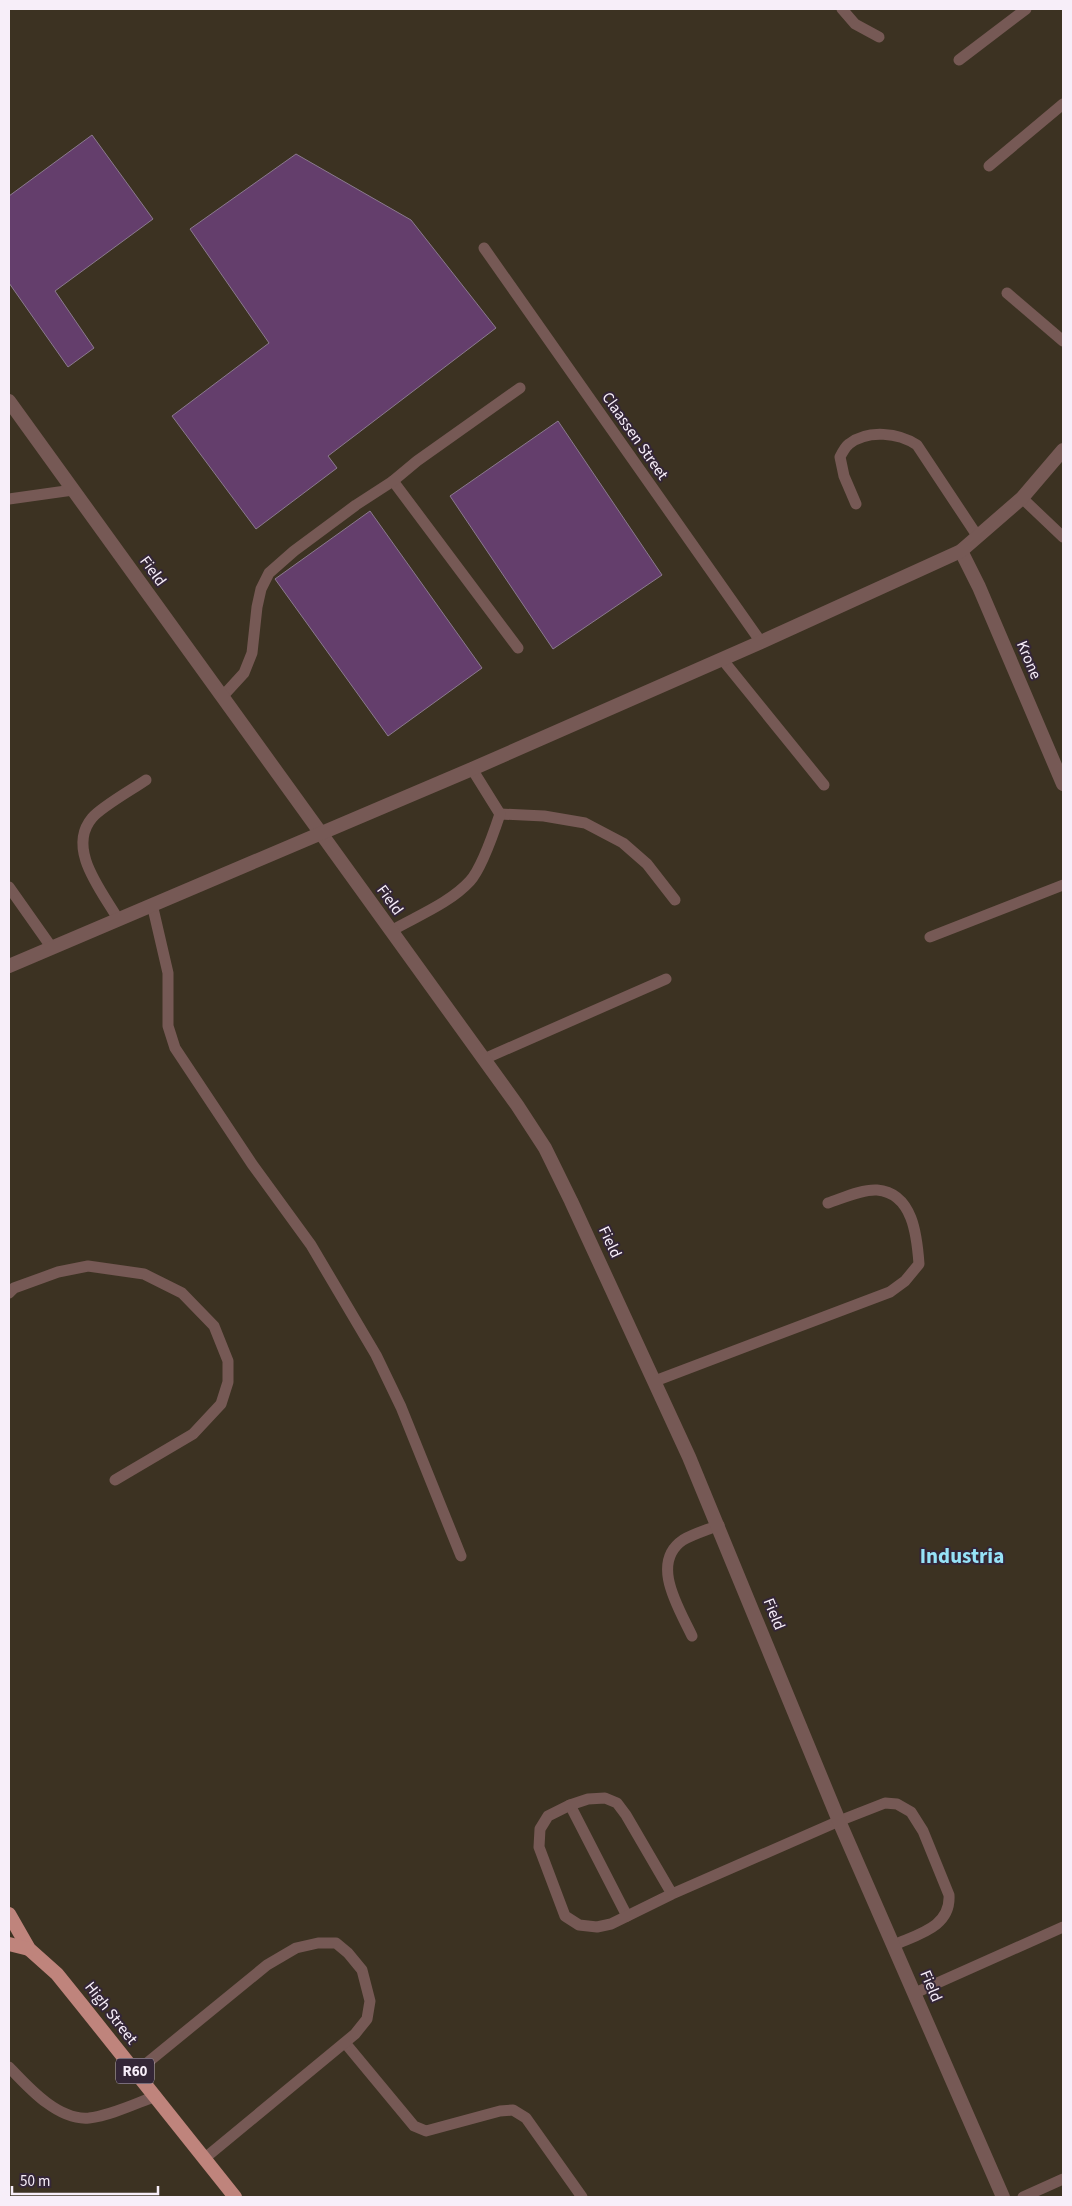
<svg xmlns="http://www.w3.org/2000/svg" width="1072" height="2206" font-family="'Source Sans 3',sans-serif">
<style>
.industrial{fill:#3c3222}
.building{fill:#643e6c;stroke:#8b7a8e}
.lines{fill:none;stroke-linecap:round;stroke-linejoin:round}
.service{stroke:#765955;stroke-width:11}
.minor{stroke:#765955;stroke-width:14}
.primary{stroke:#bf847c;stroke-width:14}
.labels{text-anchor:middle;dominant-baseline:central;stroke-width:4;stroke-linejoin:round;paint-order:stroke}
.shield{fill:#342637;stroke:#bcb2bf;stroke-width:1}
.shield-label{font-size:15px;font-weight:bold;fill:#f7eef9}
.street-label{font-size:16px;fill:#f7eef9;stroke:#342637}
.district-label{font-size:21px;font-weight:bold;fill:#96e2f7;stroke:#342637}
</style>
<rect width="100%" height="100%" fill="#342637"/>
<rect class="industrial" x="9" y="9" width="1054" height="2188"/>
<g class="building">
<polygon points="92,135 153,219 55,291 94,348 68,367 9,283 9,196"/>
<polygon points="296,154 411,220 496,328 328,456 337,468 256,529 172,416 269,343 190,229"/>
<polygon points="558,421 662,575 553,649 450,496"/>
<polygon points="370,511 482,668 388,736 275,579"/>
</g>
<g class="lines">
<g class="service">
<polyline points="842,9 855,24 879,37"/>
<polyline points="959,60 1026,9"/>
<polyline points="989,166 1063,104"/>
<polyline points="484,248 761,642"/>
<polyline points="1007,293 1063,341"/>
<polyline points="393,481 518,648"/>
<polyline points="1022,498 1063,537"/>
<polyline points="9,499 73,490"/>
<path d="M856,504L844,476L840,457C842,453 845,447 849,444C868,429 899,433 917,445L978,537"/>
<polyline points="722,659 824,785"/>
<polyline points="222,697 244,673 252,653 257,607 261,589 269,573 294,551 356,505 393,481 417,461 520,388"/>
<polyline points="500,814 544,816 585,823 623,843 647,864 675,900"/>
<polyline points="9,887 52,948"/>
<polyline points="152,904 168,973 168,1026 175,1048 252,1164 311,1245 376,1355 401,1407 461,1556"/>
<path d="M118,919C102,891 66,849 92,818C101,807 133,789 146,780"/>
<path d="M391,931C417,916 450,903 470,881C482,868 494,832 500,814L472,769"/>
<polyline points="930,937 1063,885"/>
<polyline points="484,1059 666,979"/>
<polyline points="9,1293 14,1288 58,1272 88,1266 144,1274 182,1293 214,1326 228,1361 228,1382 221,1404 193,1434 115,1480"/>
<path d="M655,1381L890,1292L905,1281L919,1264C917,1236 913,1193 877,1190C862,1189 843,1198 828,1203"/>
<path d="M692,1636C680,1610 649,1563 683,1540C693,1534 707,1530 719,1525"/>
<polyline points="570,1805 627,1916"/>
<path d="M672,1894L626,1815L617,1803L605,1798L588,1799L570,1805L548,1816L540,1829L539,1847L565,1916L579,1925L597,1927L611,1924L672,1894L839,1821L885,1803L897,1804L911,1812L923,1831L949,1895C951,1927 918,1934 894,1945"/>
<polyline points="915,1993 1063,1927"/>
<polyline points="346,2044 414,2126 426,2131 500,2111 513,2110 526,2118 582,2197"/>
<path d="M9,2067C28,2087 58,2121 89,2118C112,2115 134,2104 156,2096"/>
<polyline points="136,2072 267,1965 296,1948 318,1943 336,1943 348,1953 362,1970 370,2001 367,2019 355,2034 205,2158"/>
<polyline points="1023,2197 1063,2179"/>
</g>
<g class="minor">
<polyline points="9,401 517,1105 545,1148 571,1201 689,1457 839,1821 1003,2197"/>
<polyline points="961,551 979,587 1063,784"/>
<polyline points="9,966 472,769 761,642 961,551 1022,498 1063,450"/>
</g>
<g class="primary">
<polyline points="9,1914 29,1949 57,1974 82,2005 235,2197"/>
<polyline points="9,1944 29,1949"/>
</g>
</g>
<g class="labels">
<rect class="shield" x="116" y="2058.5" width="38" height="25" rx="4"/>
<g class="shield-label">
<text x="135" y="2071">R60</text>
</g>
<g class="street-label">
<text transform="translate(635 436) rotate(55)">Claassen Street</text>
<text transform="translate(153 571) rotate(54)">Field</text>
<text transform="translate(1029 660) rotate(67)">Krone</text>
<text transform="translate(390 900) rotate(54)">Field</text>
<text transform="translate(610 1242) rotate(65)">Field</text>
<text transform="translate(774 1614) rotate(68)">Field</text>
<text transform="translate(931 1986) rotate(67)">Field</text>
<text transform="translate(111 2013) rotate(52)">High Street</text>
</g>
<g class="district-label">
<text x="962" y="1556">Industria</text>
</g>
</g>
<rect width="1072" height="2206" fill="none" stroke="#f7eef9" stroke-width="20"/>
<path d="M12 2186v8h146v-8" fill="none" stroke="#f7eef9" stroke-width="2.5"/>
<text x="20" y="2186" font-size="15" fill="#f7eef9" stroke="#342637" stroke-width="4" paint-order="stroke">50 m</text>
</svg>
